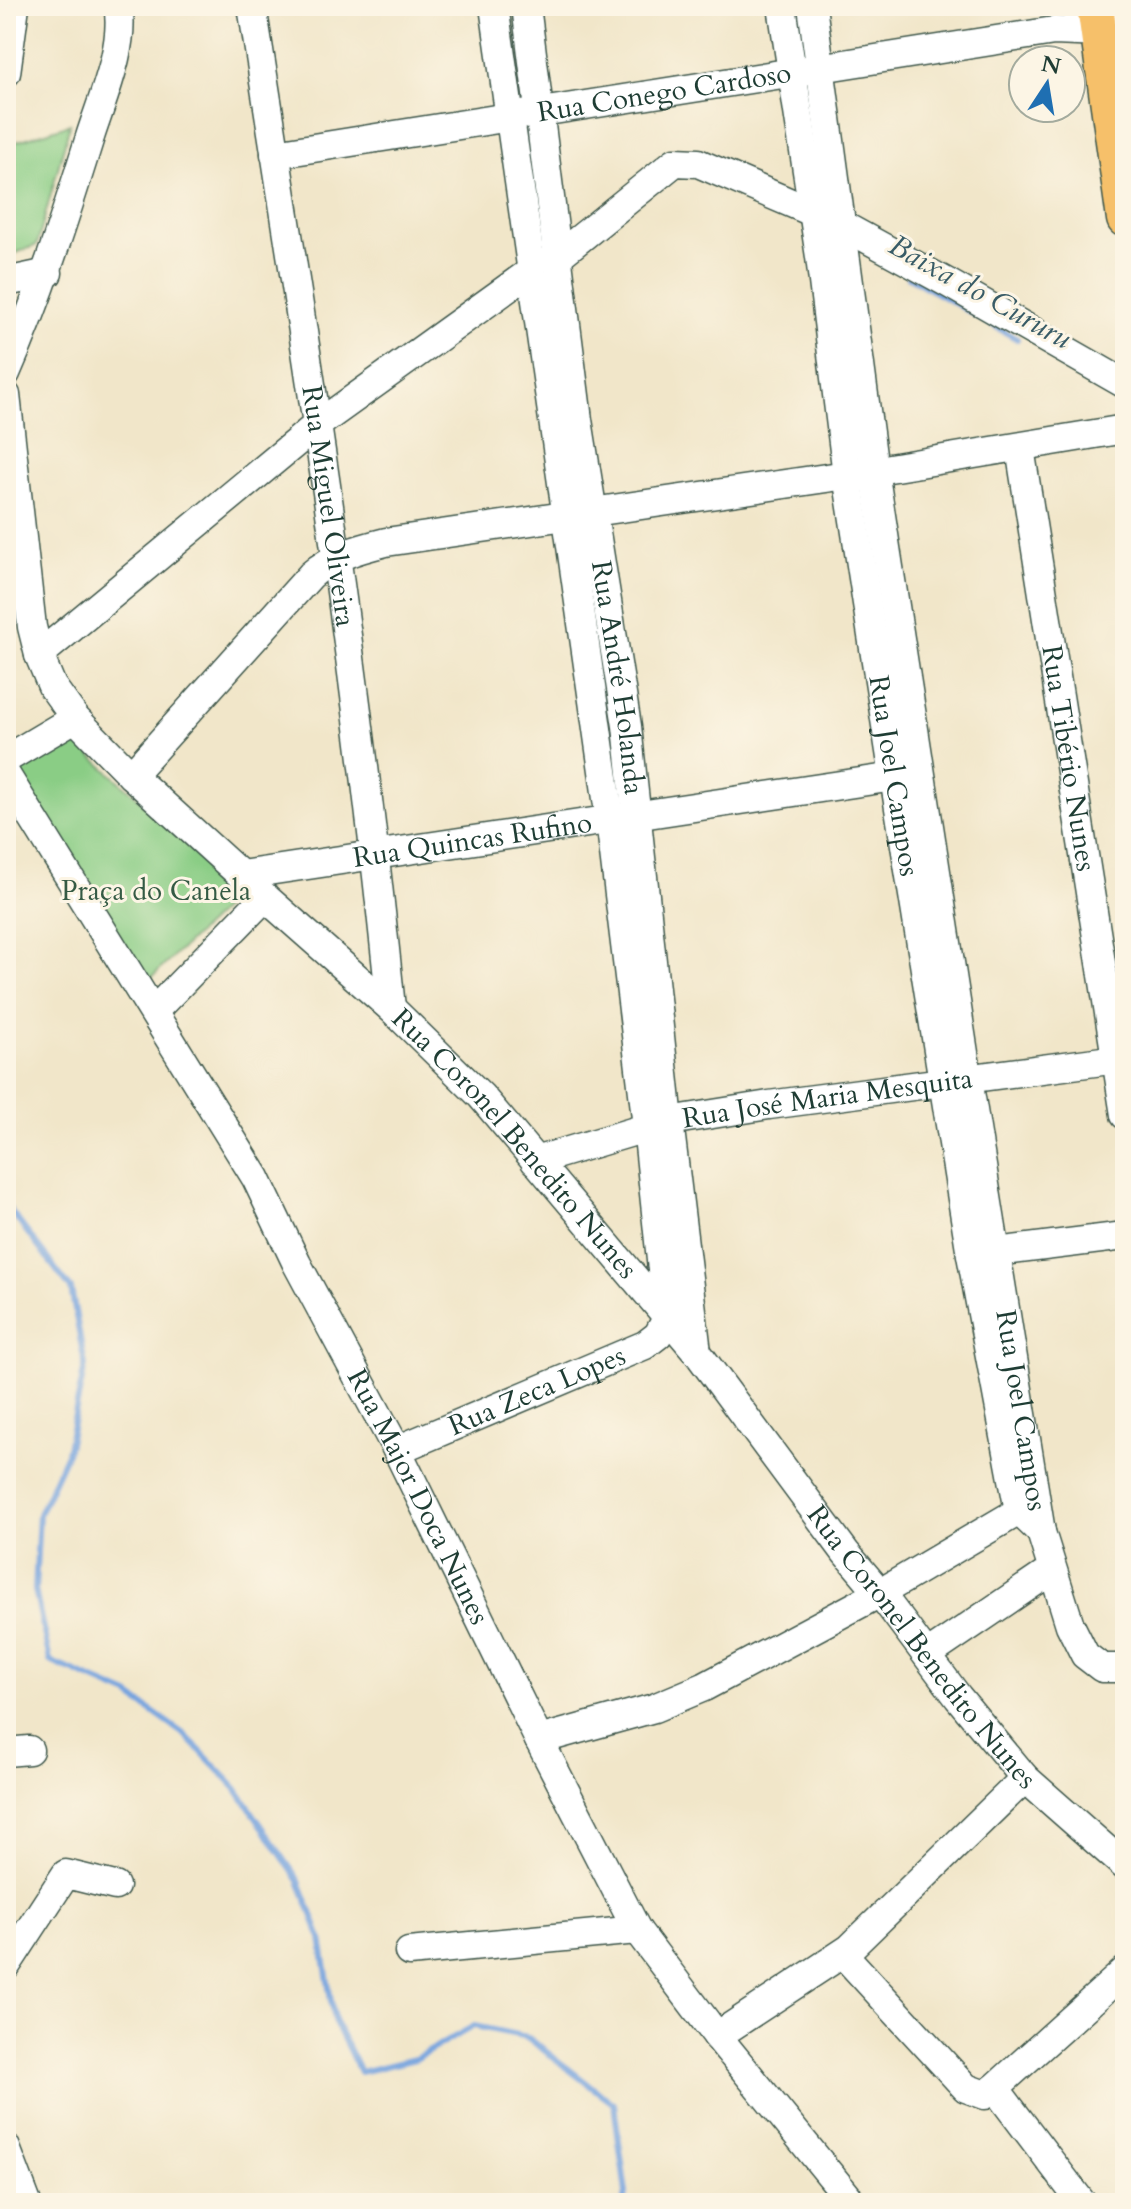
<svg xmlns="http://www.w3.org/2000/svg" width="1131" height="2209" font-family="Cardo,serif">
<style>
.green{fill:#8acd85;stroke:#54855c;stroke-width:2}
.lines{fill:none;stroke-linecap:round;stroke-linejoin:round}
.stream{stroke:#75a3de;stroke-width:6}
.minor-casing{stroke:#3e564a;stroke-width:31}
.major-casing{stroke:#3e564a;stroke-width:39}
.minor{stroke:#fff;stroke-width:28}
.major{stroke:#f6c06b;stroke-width:36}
.labels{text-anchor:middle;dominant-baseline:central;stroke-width:6;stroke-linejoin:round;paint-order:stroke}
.street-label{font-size:28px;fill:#1f3d34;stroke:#fcf5e5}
.park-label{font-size:28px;fill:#345a44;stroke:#fcf5e5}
.water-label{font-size:30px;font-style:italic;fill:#395c67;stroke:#fcf5e5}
</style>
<rect width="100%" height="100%" fill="#fcf5e5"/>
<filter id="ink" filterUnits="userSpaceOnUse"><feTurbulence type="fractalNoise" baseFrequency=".0125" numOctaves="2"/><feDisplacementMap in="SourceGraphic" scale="16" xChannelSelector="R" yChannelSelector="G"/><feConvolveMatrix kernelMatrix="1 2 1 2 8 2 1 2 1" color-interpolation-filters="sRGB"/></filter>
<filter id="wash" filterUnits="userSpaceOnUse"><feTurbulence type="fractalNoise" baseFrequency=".006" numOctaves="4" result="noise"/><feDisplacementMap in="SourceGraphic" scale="32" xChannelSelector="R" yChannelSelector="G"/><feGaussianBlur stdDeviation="1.8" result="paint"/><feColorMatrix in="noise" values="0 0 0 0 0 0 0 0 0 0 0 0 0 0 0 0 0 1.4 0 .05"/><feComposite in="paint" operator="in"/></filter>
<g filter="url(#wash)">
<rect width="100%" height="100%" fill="#f1e6c9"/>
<g class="green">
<polygon points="70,124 37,245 6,257 6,145"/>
<polygon points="70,737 242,891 146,983 8,767"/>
</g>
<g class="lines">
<g class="stream">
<polyline points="909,277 1017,339"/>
<polyline points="6,1205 71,1289 85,1365 67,1453 39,1514 35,1590 50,1661 129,1695 185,1735 236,1788 299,1881 321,1938 334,2020 360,2072 415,2059 474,2026 527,2037 614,2104 626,2193 624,2203"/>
</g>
</g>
</g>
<g filter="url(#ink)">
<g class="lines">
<g class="minor-casing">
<g id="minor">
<path id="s1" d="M252,6C305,339 358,673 391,1008"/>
<path id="s2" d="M526,6L578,420L627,726L669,1121L697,1352"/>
<path id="s3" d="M782,6L820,257L847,475L894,777L971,1255L1019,1511L1041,1532"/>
<path id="s4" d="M812,6L874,470L968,1079L1041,1532L1070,1625L1085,1655L1102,1668H1125"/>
<polyline points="1077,21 1096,14 1125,9"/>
<polyline points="6,73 15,6"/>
<path id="s5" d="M275,154L1054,31L1100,33L1125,31"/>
<polyline points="842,225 948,283 1125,384"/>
<polyline points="556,258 675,162 698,163 812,212"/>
<polyline points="6,282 48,273"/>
<path d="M6,373C40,296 65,217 90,137C102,99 126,45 118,6"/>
<path id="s6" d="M6,395L32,627L39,655L52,686L75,718L131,775L265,897L391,1008L481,1096L697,1352L846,1553L880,1593L958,1697L1025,1778L1125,1866"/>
<path id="s7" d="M1020,448L1125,1115"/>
<polyline points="39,655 317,425 530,272"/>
<polyline points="6,759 75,718"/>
<path id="s8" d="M6,775L256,1178L297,1264L397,1450L539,1740L637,1930L717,2036L853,2203"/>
<path d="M131,775L311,575C332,556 358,549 386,542L847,475L1125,429"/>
<path id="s9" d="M241,875L894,777"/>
<polyline points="154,1011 265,897"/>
<path id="s10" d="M535,1161L669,1121L769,1105L1125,1058"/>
<polyline points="980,1254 1125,1236"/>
<path id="s11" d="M397,1450L645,1345L658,1335L667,1318L647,1126L610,820L494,6"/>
<polyline points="927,1655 1052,1570"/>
<polyline points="539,1740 654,1708 704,1687 880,1593 1019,1511 1035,1505"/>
<polyline points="6,1752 29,1750"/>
<polyline points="409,1952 637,1930"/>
<polyline points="843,1954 966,2088 985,2095 995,2088 1082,2203"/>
<polyline points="6,1966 66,1874 115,1886"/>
<polyline points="717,2036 849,1949 1025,1778"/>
<polyline points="995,2088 1125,1971"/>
<polyline points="6,2148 27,2203"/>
</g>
</g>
<g class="major-casing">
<polyline id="major" points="1095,6 1125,219"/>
</g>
<use href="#minor" class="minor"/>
<use href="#major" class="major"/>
</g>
</g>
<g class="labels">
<g class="street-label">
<text stroke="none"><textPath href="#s5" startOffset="394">Rua Conego Cardoso</textPath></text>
<text stroke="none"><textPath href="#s1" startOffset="506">Rua Miguel Oliveira</textPath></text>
<text stroke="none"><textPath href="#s2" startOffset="678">Rua André Holanda</textPath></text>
<text stroke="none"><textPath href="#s7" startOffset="314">Rua Tibério Nunes</textPath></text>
<text stroke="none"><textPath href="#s3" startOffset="778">Rua Joel Campos</textPath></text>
<text stroke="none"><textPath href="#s9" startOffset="234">Rua Quincas Rufino</textPath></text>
<text stroke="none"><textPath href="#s10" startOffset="300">Rua José Maria Mesquita</textPath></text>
<text stroke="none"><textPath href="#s6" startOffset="948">Rua Coronel Benedito Nunes</textPath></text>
<text stroke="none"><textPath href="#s11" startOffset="152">Rua Zeca Lopes</textPath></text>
<text stroke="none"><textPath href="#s4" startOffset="1420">Rua Joel Campos</textPath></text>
<text stroke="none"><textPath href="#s8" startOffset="832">Rua Major Doca Nunes</textPath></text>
<text stroke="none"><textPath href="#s6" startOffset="1596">Rua Coronel Benedito Nunes</textPath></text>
</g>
<g class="park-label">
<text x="156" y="891">Praça do Canela</text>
</g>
<g class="water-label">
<text transform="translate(980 292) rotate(29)">Baixa do Cururu</text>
</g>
</g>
<rect width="1131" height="2209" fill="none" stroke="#fcf5e5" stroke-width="32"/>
<g transform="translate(1047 84) rotate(12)"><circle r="38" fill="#fcf5e5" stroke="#a4ab9e" stroke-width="2"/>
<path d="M0-6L14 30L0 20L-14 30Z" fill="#1f6fb2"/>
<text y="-12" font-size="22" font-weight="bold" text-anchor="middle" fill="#1f3d34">N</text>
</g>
</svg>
